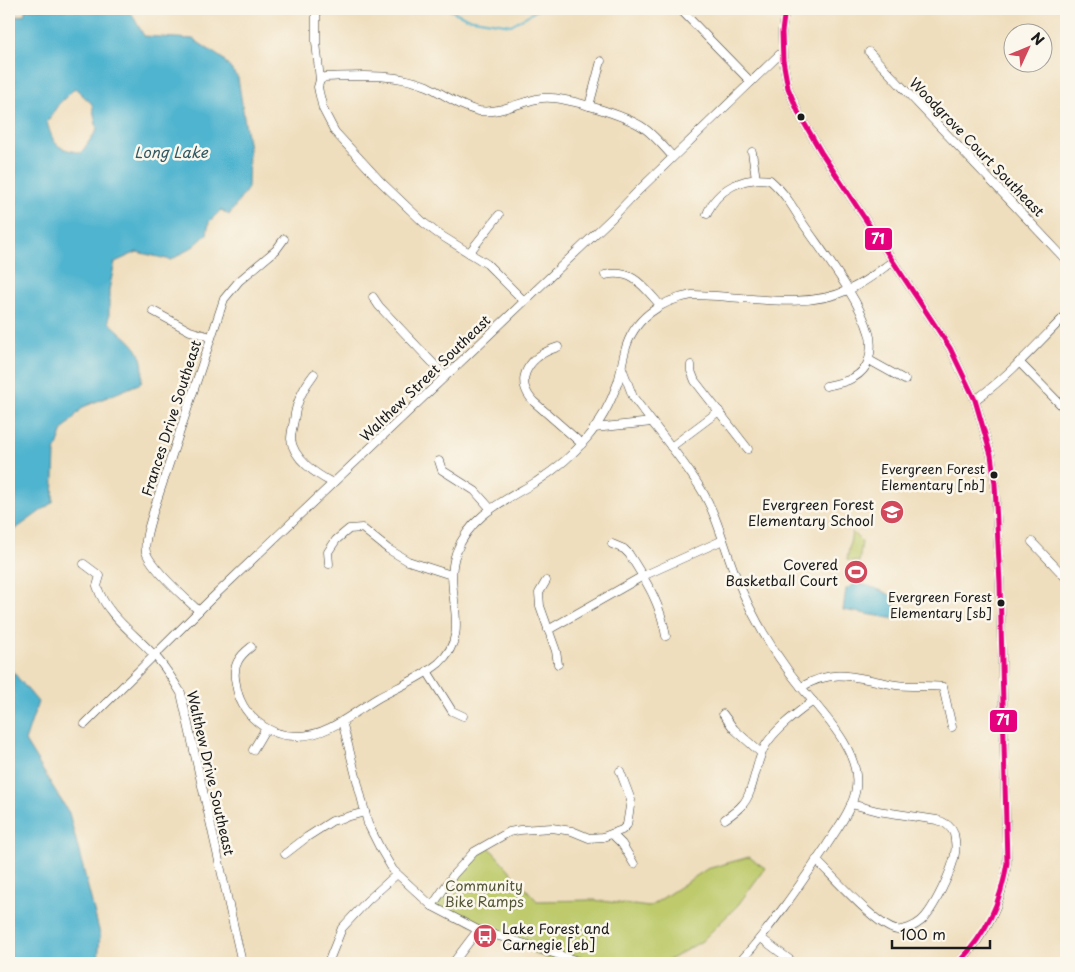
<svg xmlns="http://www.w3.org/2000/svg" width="1075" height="972" font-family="'Playpen Sans',sans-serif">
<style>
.green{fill:#beca6c;stroke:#6d7344}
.water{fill:#50b4cf;stroke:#366876;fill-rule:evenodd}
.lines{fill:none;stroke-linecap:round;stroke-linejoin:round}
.stream{stroke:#50b4cf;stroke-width:2}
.minor-casing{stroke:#3c3934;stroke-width:9}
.minor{stroke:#fff;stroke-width:8}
.bus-1-casing{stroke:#fbf7ec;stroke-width:9}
.bus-1{stroke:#e5007d;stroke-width:5}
.bus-dot{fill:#1c1c1c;stroke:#fbf7ec;stroke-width:2}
.labels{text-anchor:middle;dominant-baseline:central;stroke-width:5;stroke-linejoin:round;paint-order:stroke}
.bus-label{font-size:13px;fill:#1c1c1c;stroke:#fbf7ec;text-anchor:end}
.street-label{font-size:14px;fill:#1c1c1c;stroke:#fbf7ec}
.poi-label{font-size:14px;fill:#1c1c1c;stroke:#fbf7ec;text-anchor:end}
.park-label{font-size:14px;fill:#555938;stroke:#fbf7ec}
.water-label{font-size:15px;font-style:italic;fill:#315964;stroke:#fbf7ec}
.line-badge{stroke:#fbf7ec;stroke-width:2}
.badge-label{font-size:14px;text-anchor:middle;font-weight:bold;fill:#fff}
</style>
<rect width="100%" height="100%" fill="#fbf7ec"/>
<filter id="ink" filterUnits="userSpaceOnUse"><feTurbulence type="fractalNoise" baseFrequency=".02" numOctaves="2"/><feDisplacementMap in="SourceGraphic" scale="10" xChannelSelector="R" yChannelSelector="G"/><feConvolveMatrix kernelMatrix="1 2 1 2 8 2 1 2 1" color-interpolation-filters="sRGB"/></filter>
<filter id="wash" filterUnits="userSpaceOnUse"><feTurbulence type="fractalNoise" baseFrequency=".0096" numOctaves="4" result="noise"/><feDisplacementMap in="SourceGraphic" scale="20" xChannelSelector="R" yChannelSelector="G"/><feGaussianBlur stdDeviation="1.12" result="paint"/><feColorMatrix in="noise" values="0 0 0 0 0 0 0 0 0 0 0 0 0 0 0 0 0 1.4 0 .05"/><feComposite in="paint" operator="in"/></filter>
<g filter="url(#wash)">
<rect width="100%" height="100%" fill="#efdebd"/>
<g class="green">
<polygon points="852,532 862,542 859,562 847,560"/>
<polygon points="486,844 537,901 594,900 649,907 707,869 749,857 765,868 738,905 702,941 664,963 556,963 432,906 474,852"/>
</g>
<g class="water">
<path d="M26,9H129L144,36L193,39L223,59L238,78L249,149L248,188L229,215L221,210L209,222L207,234L194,246L171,260L137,252L115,262L109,290V322C129,342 149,350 141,383L83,407L63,430L55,452L53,502L9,534V18L24,15ZM75,88L92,104L97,130L81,153C57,148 54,147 47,122L58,105Z"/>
<path d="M856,583C867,585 886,591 894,598L896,619L843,610L846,589Z"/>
<polygon points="9,667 38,702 25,741 69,813 100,934 98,963 9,963"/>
</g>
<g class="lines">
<polyline class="stream" points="450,10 467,18 511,25 539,9"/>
</g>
</g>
<g filter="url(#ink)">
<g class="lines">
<g class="minor-casing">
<g id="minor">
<polyline points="316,9 316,42 320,80 318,87 319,92 323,109 335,132 381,182 424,223 437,233 487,264 524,301"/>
<polyline points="680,9 751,82"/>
<path d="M785,9L782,32L783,60L788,88L799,114L821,152L950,348L975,400L991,455L995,484L1000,583L1007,863C1002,903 987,935 958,963"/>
<polyline points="869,52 1066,260"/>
<path d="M320,80L325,77C360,76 394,73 427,86C444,94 460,107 479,111C500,114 521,101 542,98C562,95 627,116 644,128C655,136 664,147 673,157"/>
<polyline points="589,106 601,61"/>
<polyline points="752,152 756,179"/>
<path d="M707,214C717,189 743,176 770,180C784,192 793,207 802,222C823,253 859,298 869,333C872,341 871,358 866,366C857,380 841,383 826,386"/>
<polyline points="469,253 499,215"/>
<path d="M605,275C633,269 643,286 660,305"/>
<polyline points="373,297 379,306 445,376"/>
<polyline points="153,311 190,331 211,337"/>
<path d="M558,347C532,355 511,378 534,402L582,444"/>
<polyline points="869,360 905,380"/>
<polyline points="1019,362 1066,410"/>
<polyline points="691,365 691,371 695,381 748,449"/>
<polyline points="622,368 633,397 652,422"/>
<path d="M314,374C303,388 296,402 294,420C293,426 291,433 291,439C293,459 317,475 333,483"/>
<path d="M975,400C1009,376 1037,344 1066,315"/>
<path d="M594,428L652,422C669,444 687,466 701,489C717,515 724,546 735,574C751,615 773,653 801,687C823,714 861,751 856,788C853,809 836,830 825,848C798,888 771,927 739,963"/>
<polyline points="671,447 719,411"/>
<polyline points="439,461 442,470 475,491 490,508"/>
<polyline points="1032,542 1066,578"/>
<path d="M612,544L624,549L629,554C647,583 660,602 666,636"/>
<path d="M84,564L100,576L97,586C106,615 134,633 154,655C165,666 173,680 181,693L242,963"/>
<polyline points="329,564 328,552 336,540 349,529 362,528 388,549 408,561 451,575"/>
<polyline points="546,581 539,593 540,606 556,651 558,664"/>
<path d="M199,611C186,599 151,568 146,552C143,541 152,517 155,506L224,299L239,281L276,250L284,239"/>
<polyline points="548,630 643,576 723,540"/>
<path d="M251,647C246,651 241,655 238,661C234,668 234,676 236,684C240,714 267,737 298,736C328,736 354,712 378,698C398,687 421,678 439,663C474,631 442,594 456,553C470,515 504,501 536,482C553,471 573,455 586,439C601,422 611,402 618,382C621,372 622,361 625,351C633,319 661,300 692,295C741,295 803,311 848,290C865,283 879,271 893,261"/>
<polyline points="427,671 452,711 463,716"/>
<path d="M801,687C838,666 857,679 896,685C911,687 927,685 943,687L952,727"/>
<polyline points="723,714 734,729 761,753"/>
<polyline points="342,721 368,824 380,848 393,870 432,906 478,930 519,942 584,963"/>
<polyline points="85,724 211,599 612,218 637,192 782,52"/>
<polyline points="253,750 266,728"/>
<path d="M725,819C731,815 738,810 743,804C754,792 755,763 765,746C776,728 796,714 813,701"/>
<polyline points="612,834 622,844 634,864"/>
<polyline points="285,854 307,837 332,821 365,812"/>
<path d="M816,860C832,875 878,928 897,930C905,931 915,926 921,921C933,911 953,869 955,853C956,848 955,839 954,834C951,826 945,822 937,820L878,811L851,804"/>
<polyline points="432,906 454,874 474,852 509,832 520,830 552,828 572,831 589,838 603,837 622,830 627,825 631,800 620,771"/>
<polyline points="761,938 794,963"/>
<polyline points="328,963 342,928 367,901 397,874"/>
<polyline points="453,963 478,930"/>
</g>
</g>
<use href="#minor" class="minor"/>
<g class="bus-1-casing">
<path id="bus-1" d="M785,9L782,32L783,60L788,88L799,114L821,152L950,348L975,400L991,455L995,484L1000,583L1007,863C1001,903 986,934 958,963"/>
</g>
<use href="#bus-1" class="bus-1"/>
</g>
</g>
<defs>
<g id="school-disc" transform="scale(1.25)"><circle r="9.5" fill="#d1495b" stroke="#fbf7ec"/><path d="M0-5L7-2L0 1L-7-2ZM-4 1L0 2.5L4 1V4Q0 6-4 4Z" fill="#fff"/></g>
<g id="stadium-disc" transform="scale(1.25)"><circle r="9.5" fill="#d1495b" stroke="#fbf7ec"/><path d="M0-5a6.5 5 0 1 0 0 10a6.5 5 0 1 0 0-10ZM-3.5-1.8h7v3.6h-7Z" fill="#fff"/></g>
<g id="bus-disc" transform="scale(1.25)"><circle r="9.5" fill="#d1495b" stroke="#fbf7ec"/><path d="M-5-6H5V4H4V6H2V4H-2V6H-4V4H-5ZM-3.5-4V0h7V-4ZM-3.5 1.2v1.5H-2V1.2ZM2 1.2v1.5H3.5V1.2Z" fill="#fff"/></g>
</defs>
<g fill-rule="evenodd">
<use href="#school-disc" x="892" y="512"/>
<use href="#stadium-disc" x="856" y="572"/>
<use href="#bus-disc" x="485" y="936"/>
</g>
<g class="bus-dot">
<circle cx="801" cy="117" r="4.5"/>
<circle cx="994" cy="475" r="4.5"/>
<circle cx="1001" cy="603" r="4.5"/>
</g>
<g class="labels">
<g class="bus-label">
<text x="985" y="468">Evergreen Forest<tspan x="985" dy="16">Elementary [nb]</tspan></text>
<text x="992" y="596">Evergreen Forest<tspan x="992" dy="16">Elementary [sb]</tspan></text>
</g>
<g class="street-label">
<text transform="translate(977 147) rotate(46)">Woodgrove Court Southeast</text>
<text transform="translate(425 378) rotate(-44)">Walthew Street Southeast</text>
<text transform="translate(171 418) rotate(-72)">Frances Drive Southeast</text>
<text transform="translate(211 773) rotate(77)">Walthew Drive Southeast</text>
</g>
<g class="poi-label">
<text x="874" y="504">Evergreen Forest<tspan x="874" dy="16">Elementary School</tspan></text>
<text x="838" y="564">Covered<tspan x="838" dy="16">Basketball Court</tspan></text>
<text x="502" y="928" text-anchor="start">Lake Forest and<tspan x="502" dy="16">Carnegie [eb]</tspan></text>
</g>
<g class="park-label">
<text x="484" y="885">Community<tspan x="484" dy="16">Bike Ramps</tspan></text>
</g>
<g class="water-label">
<text x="171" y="151">Long Lake</text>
</g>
</g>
<g class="line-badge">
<rect x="864" y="227" width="29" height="24" rx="5" fill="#e5007d"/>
<rect x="989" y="709" width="29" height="24" rx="5" fill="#e5007d"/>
</g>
<g class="badge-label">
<text x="878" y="244">71</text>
<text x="1003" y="725">71</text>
</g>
<rect width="1075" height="972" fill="none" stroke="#fbf7ec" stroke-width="30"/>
<g transform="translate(1028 48) rotate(46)"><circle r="24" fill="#fbf7ec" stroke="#a29f99"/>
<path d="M0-4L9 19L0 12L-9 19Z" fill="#d1495b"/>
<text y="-8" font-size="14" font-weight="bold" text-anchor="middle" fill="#1c1c1c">N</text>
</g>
<path d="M892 940v8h98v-8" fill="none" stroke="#1c1c1c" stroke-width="2.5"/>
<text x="900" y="940" font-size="15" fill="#1c1c1c" stroke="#fbf7ec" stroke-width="4" paint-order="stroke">100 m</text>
</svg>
